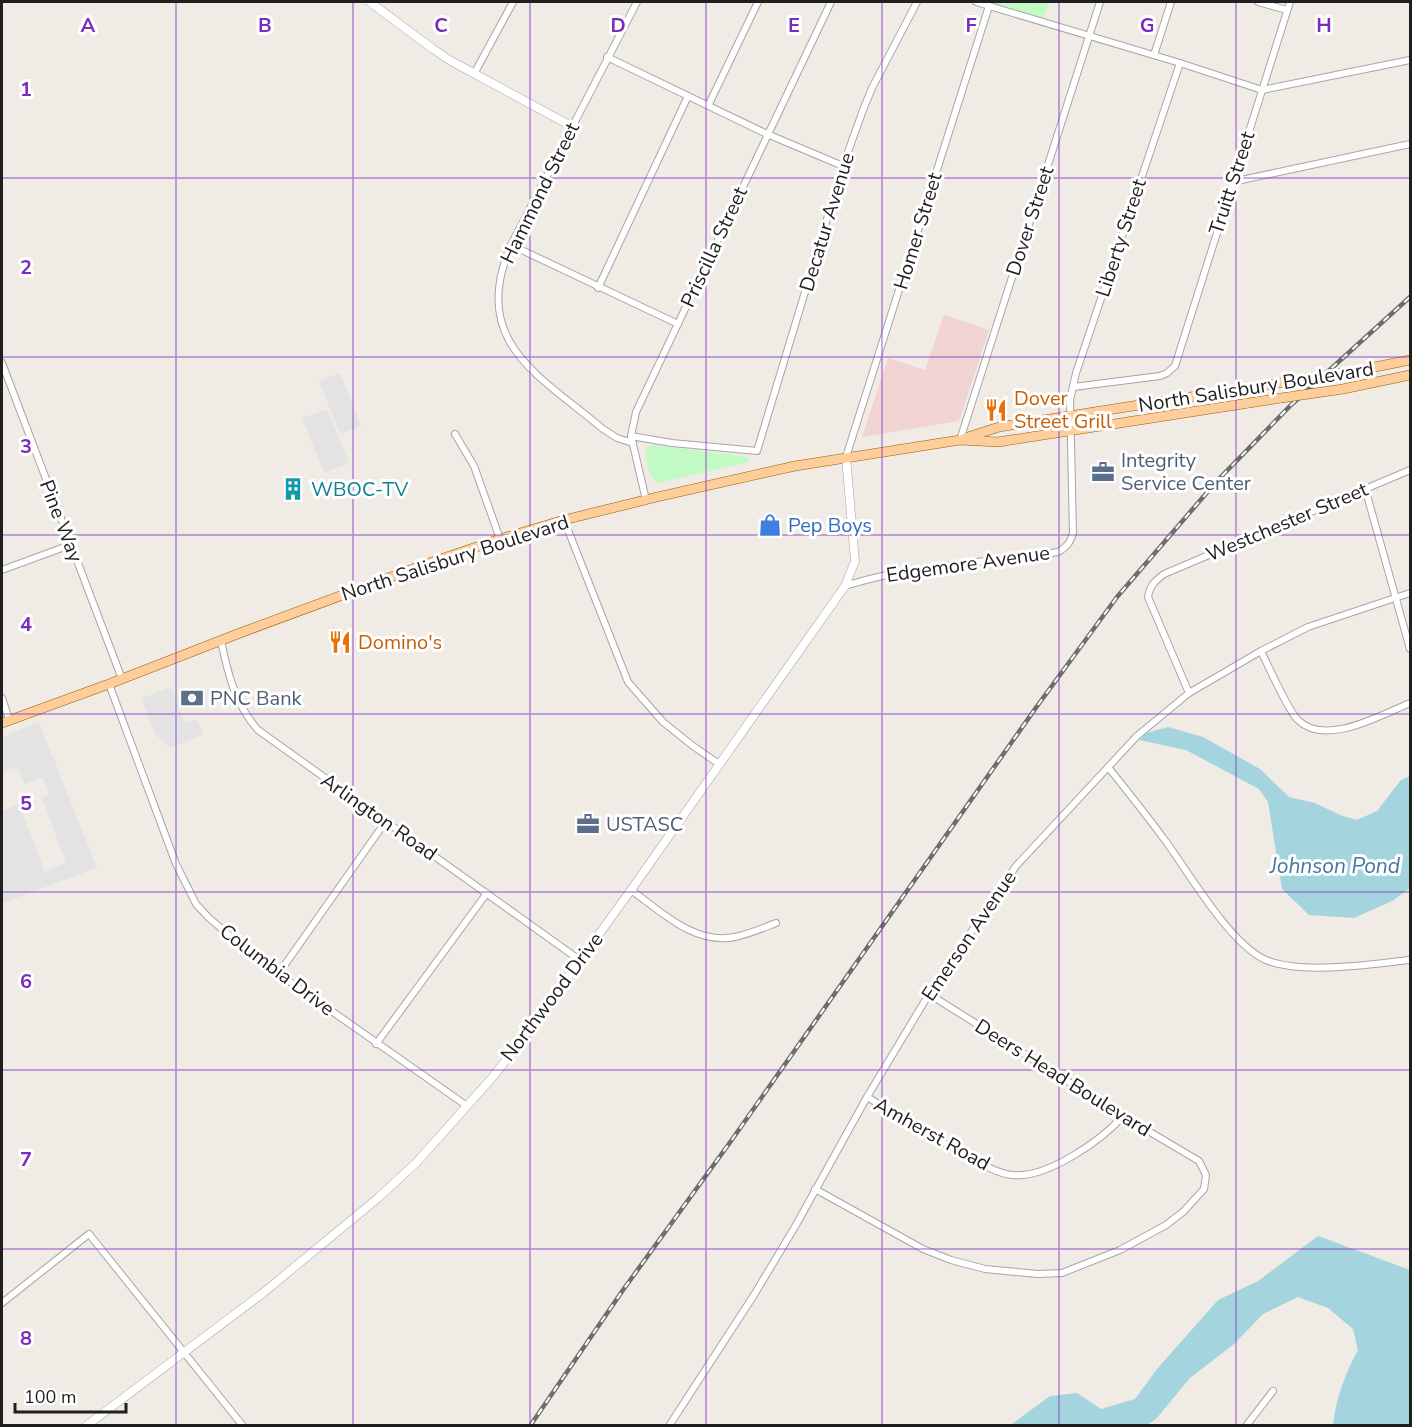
<svg xmlns="http://www.w3.org/2000/svg" width="1412" height="1427" font-family="'Nunito Sans',sans-serif">
<style>
.commercial{fill:#f1d3d4}
.park{fill:#c1fac2}
.parking{fill:#e3e3e3}
.water{fill:#a4d4de}
.lines{fill:none;stroke-linecap:round;stroke-linejoin:round}
.minor-casing{stroke:#a6a6a6;stroke-width:8}
.tertiary-casing{stroke:#a6a6a6;stroke-width:9}
.primary-casing{stroke:#995e00;stroke-width:10}
.minor{stroke:#fff;stroke-width:6}
.tertiary{stroke:#fff;stroke-width:8}
.primary{stroke:#fdce9c;stroke-width:9}
.rail-casing{stroke:#6d6d6d;stroke-width:4.5}
.rail{stroke:#fff;stroke-width:2;stroke-dasharray:7;stroke-linecap:butt}
.primary-bridge-casing{stroke:#995e00;stroke-width:10;stroke-linecap:butt}
.primary-bridge{stroke:#fdce9c;stroke-width:9}
.grid{fill:none;stroke:#7b2cbf;stroke-width:1.5;stroke-opacity:0.55}
.labels{text-anchor:middle;dominant-baseline:central;stroke-width:6;stroke-linejoin:round;paint-order:stroke}
.street-label{font-size:20px;fill:#1f1f1f;stroke:#fff}
.food-label{font-size:20px;fill:#c56008;stroke:#fff;text-anchor:start}
.service-label{font-size:20px;fill:#4e5e75;stroke:#fff;text-anchor:start}
.culture-label{font-size:20px;fill:#0d838f;stroke:#fff;text-anchor:start}
.shop-label{font-size:20px;fill:#366cbe;stroke:#fff;text-anchor:start}
.water-label{font-size:21px;font-style:italic;fill:#4377a0;stroke:#fff}
.grid-label{font-size:20px;text-anchor:middle;font-weight:bold;fill:#7b2cbf;stroke:#fff;stroke-width:6;stroke-linejoin:round;paint-order:stroke}
</style>
<rect width="100%" height="100%" fill="#f0ebe4"/>
<polygon class="commercial" points="944,315 989,330 959,421 862,437 888,358 925,370"/>
<g class="park">
<polygon points="975,2 1049,2 1042,22"/>
<path d="M652,445L748,457L749,462L657,483C649,477 644,456 647,447Z"/>
</g>
<g class="parking">
<polygon points="340,373 361,426 340,434 319,381"/>
<polygon points="327,409 349,463 324,473 302,418"/>
<polygon points="171,687 185,723 197,719 203,735 170,748 155,734 142,698"/>
<polygon points="39,722 97,868 2,903 2,811 19,804 45,872 66,863 42,798 50,794 43,777 24,784 18,768 14,769 12,767 2,774 2,737"/>
</g>
<g class="water">
<polygon points="1168,727 1203,737 1260,769 1289,797 1315,803 1340,815 1357,820 1377,811 1401,780 1410,776 1410,888 1392,901 1354,918 1309,915 1282,889 1268,802 1259,789 1186,750 1139,740 1146,733"/>
<path d="M1318,1236L1410,1270V1425H1333C1336,1398 1345,1374 1358,1350L1353,1329L1328,1308L1298,1297L1263,1314L1234,1344L1190,1378L1156,1419L1147,1425L1012,1424L1050,1396L1077,1393L1101,1409L1135,1399L1157,1369L1218,1300L1258,1281Z"/>
</g>
<g class="lines">
<g class="minor-casing">
<g id="minor">
<polyline points="976,2 1180,63 1262,90 1410,60"/>
<polyline points="1258,2 1287,10"/>
<polyline points="1154,55 1171,2"/>
<polyline points="607,57 767,134 843,166"/>
<polyline points="474,74 513,2"/>
<polyline points="708,106 758,2"/>
<polyline points="1232,182 1410,144"/>
<polyline points="511,245 678,324"/>
<polyline points="598,288 688,96"/>
<polyline points="2,363 122,679"/>
<polyline points="1073,387 1160,376 1167,373 1175,366 1290,2"/>
<polyline points="455,434 474,466 500,539"/>
<polyline points="631,436 672,443 757,451 843,166 863,110 872,88 917,2"/>
<polyline points="960,440 1100,2"/>
<path d="M633,443L617,438L603,429C539,375 469,342 511,245L637,2"/>
<polyline points="846,457 989,6"/>
<polyline points="1365,488 1410,649"/>
<polyline points="646,500 631,436 636,412 831,2"/>
<polyline points="564,520 628,682 663,722 693,746 719,764"/>
<polyline points="2,570 70,545"/>
<path d="M845,586C913,564 988,563 1058,552C1067,547 1070,543 1073,533L1070,400L1076,373L1180,63"/>
<path d="M221,641C228,674 235,704 258,730L581,961"/>
<path d="M1261,651C1269,667 1287,709 1298,720C1325,747 1381,715 1410,703"/>
<polyline points="109,684 176,864 196,904 209,918 256,958 467,1106"/>
<path d="M1189,693L1148,597C1150,585 1155,581 1164,574L1410,470"/>
<polyline points="2,698 9,719"/>
<path d="M1108,767C1128,792 1148,817 1167,843C1190,875 1231,945 1266,960C1302,975 1371,964 1410,960"/>
<path d="M631,890C662,912 694,945 735,937C749,934 763,928 776,923"/>
<polyline points="279,973 386,821"/>
<polyline points="376,1044 487,893"/>
<path d="M867,1097C898,1116 930,1135 962,1153C977,1161 995,1173 1012,1175C1046,1179 1101,1141 1123,1116"/>
<polyline points="815,1189 923,1249 951,1260 985,1269 1038,1274 1062,1273 1120,1250 1166,1225 1183,1212 1204,1189 1206,1175 1199,1161 1123,1116 929,994"/>
<polyline points="2,1303 89,1234 243,1426"/>
<polyline points="669,1426 754,1295 796,1225 867,1097 929,994 1016,866 1137,736 1189,693 1261,651 1308,627 1410,593"/>
<polyline points="1246,1426 1273,1391"/>
</g>
</g>
<g class="tertiary-casing">
<g id="tertiary">
<polyline points="370,2 433,49 451,61 573,127"/>
<polyline points="86,1426 263,1293 378,1198 416,1163 491,1079 526,1035 631,890 845,586 855,561 846,457"/>
</g>
</g>
<g class="primary-casing">
<g id="primary">
<polyline points="1350,372 1410,360"/>
<polyline points="1343,389 1410,375"/>
<polyline points="965,438 999,427 1292,381"/>
<polyline points="2,723 109,684 240,633 429,563 500,539 564,520 657,497 795,466 960,440 998,442 1281,398"/>
</g>
</g>
<use href="#minor" class="minor"/>
<use href="#tertiary" class="tertiary"/>
<use href="#primary" class="primary"/>
<g class="rail-casing">
<polyline id="rail" points="530,1426 623,1290 731,1141 1035,709 1117,597 1216,482 1291,405 1410,297"/>
</g>
<use href="#rail" class="rail"/>
<g class="primary-bridge-casing">
<g id="primary-bridge">
<polyline points="1292,381 1350,372"/>
<polyline points="1281,398 1343,389"/>
</g>
</g>
<use href="#primary-bridge" class="primary-bridge"/>
</g>
<path class="grid" d="M176,2V1426M353,2V1426M530,2V1426M706,2V1426M882,2V1426M1059,2V1426M1236,2V1426M2,178H1410M2,357H1410M2,535H1410M2,714H1410M2,892H1410M2,1070H1410M2,1249H1410"/>
<defs>
<g id="restaurant-bare" transform="scale(1.8)"><path d="M-5-6h1v4h1v-4h1v4h1v-4h1v5L-1.5 .5V6h-2V.5L-5-1ZM5-6V6H3V1.5H1.5Q1.5-4 5-6Z" fill="#e8710a" stroke="#fff" stroke-width="2.5" paint-order="stroke"/></g>
<g id="office-bare" transform="scale(1.8)"><path d="M-6-3h4V-5.5h4V-3h4V5H-6ZM-1-4.5V-3h2v-1.5ZM-6 0V1H6V0Z" fill="#5c6f8a" stroke="#fff" stroke-width="2.5" paint-order="stroke"/></g>
<g id="building-bare" transform="scale(1.8)"><path d="M-4-6H4V6H1V3H-1V6H-4ZM-2.5-4.3h1.7v1.8h-1.7ZM.8-4.3h1.7v1.8H.8ZM-2.5-1h1.7V.8h-1.7ZM.8-1h1.7V.8H.8Z" fill="#0f9aa8" stroke="#fff" stroke-width="2.5" paint-order="stroke"/></g>
<g id="shop-bare" transform="scale(1.8)"><path d="M-5-2.5h2.3a2.7 3.5 0 0 1 5.4 0H5L5.5 6h-11ZM-1.5-2.5h3a1.5 2.3 0 0 0-3 0Z" fill="#3f7fe0" stroke="#fff" stroke-width="2.5" paint-order="stroke"/></g>
<g id="bank-bare" transform="scale(1.8)"><path d="M-6-4H6V4H-6ZM0-2.3a2.3 2.3 0 1 0 0 4.6a2.3 2.3 0 1 0 0-4.6Z" fill="#5c6f8a" stroke="#fff" stroke-width="2.5" paint-order="stroke"/></g>
</defs>
<g fill-rule="evenodd">
<use href="#restaurant-bare" x="996" y="410"/>
<use href="#office-bare" x="1103" y="472"/>
<use href="#building-bare" x="293" y="489"/>
<use href="#shop-bare" x="770" y="525"/>
<use href="#restaurant-bare" x="340" y="642"/>
<use href="#bank-bare" x="192" y="698"/>
<use href="#office-bare" x="588" y="824"/>
</g>
<g class="labels">
<g class="street-label">
<text transform="translate(1232 183) rotate(-72)">Truitt Street</text>
<text transform="translate(540 193) rotate(-64)">Hammond Street</text>
<text transform="translate(1030 221) rotate(-72)">Dover Street</text>
<text transform="translate(827 222) rotate(-73)">Decatur Avenue</text>
<text transform="translate(918 231) rotate(-73)">Homer Street</text>
<text transform="translate(1121 238) rotate(-72)">Liberty Street</text>
<text transform="translate(714 247) rotate(-65)">Priscilla Street</text>
<text transform="translate(1256 387) rotate(-9)">North Salisbury Boulevard</text>
<text transform="translate(61 521) rotate(69)">Pine Way</text>
<text transform="translate(1287 522) rotate(-23)">Westchester Street</text>
<text transform="translate(455 558) rotate(-18)">North Salisbury Boulevard</text>
<text transform="translate(968 564) rotate(-8)">Edgemore Avenue</text>
<text transform="translate(379 817) rotate(35)">Arlington Road</text>
<text transform="translate(969 936) rotate(-56)">Emerson Avenue</text>
<text transform="translate(277 970) rotate(37)">Columbia Drive</text>
<text transform="translate(552 997) rotate(-53)">Northwood Drive</text>
<text transform="translate(1063 1078) rotate(32)">Deers Head Boulevard</text>
<text transform="translate(932 1134) rotate(29)">Amherst Road</text>
</g>
<g class="food-label">
<text x="1014" y="398">Dover<tspan x="1014" dy="23">Street Grill</tspan></text>
<text x="358" y="642">Domino's</text>
</g>
<g class="service-label">
<text x="1121" y="460">Integrity<tspan x="1121" dy="23">Service Center</tspan></text>
<text x="210" y="698">PNC Bank</text>
<text x="606" y="824">USTASC</text>
</g>
<g class="culture-label">
<text x="311" y="489">WBOC-TV</text>
</g>
<g class="shop-label">
<text x="788" y="525">Pep Boys</text>
</g>
<g class="water-label">
<text x="1335" y="866">Johnson Pond</text>
</g>
</g>
<g class="grid-label">
<text x="88" y="32">A</text>
<text x="265" y="32">B</text>
<text x="441" y="32">C</text>
<text x="618" y="32">D</text>
<text x="794" y="32">E</text>
<text x="971" y="32">F</text>
<text x="1147" y="32">G</text>
<text x="1324" y="32">H</text>
<text x="26" y="96">1</text>
<text x="26" y="274">2</text>
<text x="26" y="453">3</text>
<text x="26" y="631">4</text>
<text x="26" y="810">5</text>
<text x="26" y="988">6</text>
<text x="26" y="1166">7</text>
<text x="26" y="1345">8</text>
</g>
<rect width="1412" height="1427" fill="none" stroke="#1f1f1f" stroke-width="6"/>
<path d="M15 1403v9h111v-9" fill="none" stroke="#1f1f1f" stroke-width="3"/>
<text x="24" y="1403" font-size="18" fill="#1f1f1f" stroke="#ffffff" stroke-width="4.5" paint-order="stroke">100 m</text>
</svg>
